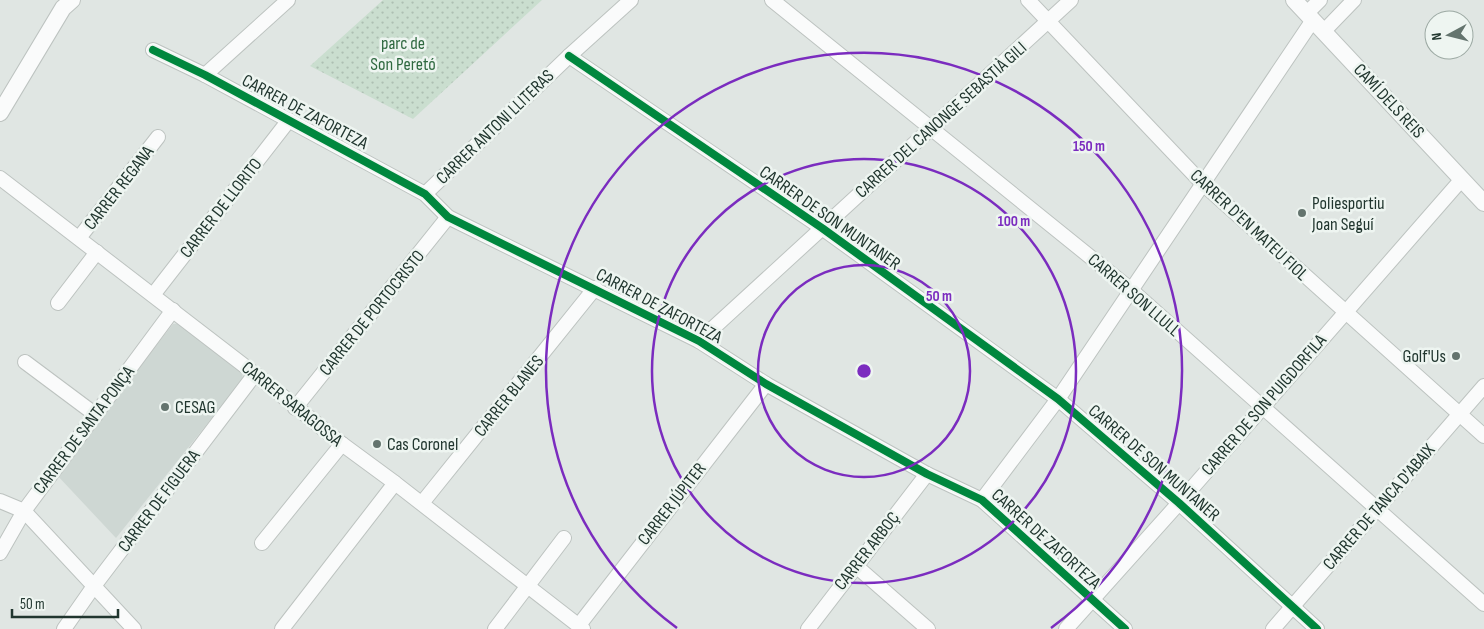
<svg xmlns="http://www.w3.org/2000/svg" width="1484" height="629" font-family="'Sofia Sans Condensed',sans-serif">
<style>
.built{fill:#ced7d3}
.park{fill:url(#park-dots)}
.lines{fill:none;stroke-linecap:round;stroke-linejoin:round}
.minor-casing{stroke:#bdc3c0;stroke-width:16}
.tertiary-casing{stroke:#bdc3c0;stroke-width:18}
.minor{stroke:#fafbfb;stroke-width:14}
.tertiary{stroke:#fafbfb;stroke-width:16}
.cycleway-casing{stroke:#eef5f1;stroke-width:11}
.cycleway{stroke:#00873e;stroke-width:8}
.ring{fill:none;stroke:#7b2cbf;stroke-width:2.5}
.poi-dot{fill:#64746e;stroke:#eef5f1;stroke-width:2}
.labels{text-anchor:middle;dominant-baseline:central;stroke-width:5;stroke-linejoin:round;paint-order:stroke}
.park-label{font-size:18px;fill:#2f6940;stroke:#eef5f1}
.street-label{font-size:18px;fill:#21362f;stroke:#eef5f1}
.poi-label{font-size:18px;fill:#21362f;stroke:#eef5f1;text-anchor:start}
.centre{fill:#7b2cbf;stroke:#eef5f1;stroke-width:2.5}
.ring-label{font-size:15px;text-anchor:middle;font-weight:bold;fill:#7b2cbf;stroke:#eef5f1;stroke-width:5;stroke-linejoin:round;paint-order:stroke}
</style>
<defs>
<pattern id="park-dots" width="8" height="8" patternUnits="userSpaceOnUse" patternTransform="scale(1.25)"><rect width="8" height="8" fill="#cadecf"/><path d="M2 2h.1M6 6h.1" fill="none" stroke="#adbfb2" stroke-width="1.8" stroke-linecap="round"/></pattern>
</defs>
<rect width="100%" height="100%" fill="#e0e6e3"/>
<polygon class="built" points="180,323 242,372 243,379 116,538 56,474 173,324"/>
<polygon class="park" points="383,0 542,0 413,119 310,66"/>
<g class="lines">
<g class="minor-casing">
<g id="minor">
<polyline points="772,0 1130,289 1484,604"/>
<polyline points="1028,0 1202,183 1484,436"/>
<polyline points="1307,13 1320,0"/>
<polyline points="1324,31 1354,0"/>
<polyline points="153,50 205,75 425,194 448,217 699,341 766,384 927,474 982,500 1125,629"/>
<polyline points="569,56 822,228 1058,399 1179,503 1317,629"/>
<polyline points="205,75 288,0"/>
<polyline points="0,178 255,374 342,444 395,483 583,629"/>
<polyline points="425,194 569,56 631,0"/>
<polyline points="79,238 158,137"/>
<polyline points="153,295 289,120"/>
<polyline points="58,303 97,252"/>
<polyline points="699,341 1071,0"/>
<polyline points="25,362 96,415"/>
<polyline points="295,408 448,217"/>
<polyline points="982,500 1058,399 1313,20"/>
<polyline points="0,501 24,511 134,629"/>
<polyline points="422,503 595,288"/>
<polyline points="262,543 342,444"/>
<polyline points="0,553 24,511 173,310"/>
<polyline points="856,566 928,629"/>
<polyline points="579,625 766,384"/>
<polyline points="64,629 94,586 255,374"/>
<polyline points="282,629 395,483"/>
<polyline points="495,629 564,538"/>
<polyline points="808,629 927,474"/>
<polyline points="1066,629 1179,503 1462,179"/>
<polyline points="1273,629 1484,386"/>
</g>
</g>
<g class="tertiary-casing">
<g id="tertiary">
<polyline points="1294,0 1484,203"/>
<polyline points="0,113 63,8 72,0"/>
</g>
</g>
<use href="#minor" class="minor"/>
<use href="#tertiary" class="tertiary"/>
<g class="cycleway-casing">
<g id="cycleway">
<polyline points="153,50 205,75 425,194 448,217 699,341 766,384 927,474 982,500 1125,629"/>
<polyline points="569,56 822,228 1058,399 1179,503 1317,629"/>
</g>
</g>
<use href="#cycleway" class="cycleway"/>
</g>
<g class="ring">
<circle cx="864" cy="371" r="106"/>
<circle cx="864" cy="371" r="212"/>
<path d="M677 628A318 318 0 1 1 1051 628"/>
</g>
<g class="poi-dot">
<circle cx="1302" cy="213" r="5"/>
<circle cx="1456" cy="356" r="5"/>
<circle cx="165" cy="407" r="5"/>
<circle cx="377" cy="444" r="5"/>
</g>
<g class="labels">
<g class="park-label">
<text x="403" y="43">parc de<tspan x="403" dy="21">Son Peretó</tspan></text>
</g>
<g class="street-label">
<text transform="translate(1389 101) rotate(47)">CAMÍ DELS REIS</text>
<text transform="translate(305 112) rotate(28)">CARRER DE ZAFORTEZA</text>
<text transform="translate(941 120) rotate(-42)">CARRER DEL CANONGE SEBASTIÀ GILI</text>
<text transform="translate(495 127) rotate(-44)">CARRER ANTONI LLITERAS</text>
<text transform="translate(119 188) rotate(-52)">CARRER REGANA</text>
<text transform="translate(221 208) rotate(-52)">CARRER DE LLORITO</text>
<text transform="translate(830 218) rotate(35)">CARRER DE SON MUNTANER</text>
<text transform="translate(1249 225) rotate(43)">CARRER D'EN MATEU FIOL</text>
<text transform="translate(1134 295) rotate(41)">CARRER SON LLULL</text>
<text transform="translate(659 306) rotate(28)">CARRER DE ZAFORTEZA</text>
<text transform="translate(372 313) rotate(-51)">CARRER DE PORTOCRISTO</text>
<text transform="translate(509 396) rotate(-51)">CARRER BLANES</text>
<text transform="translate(292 404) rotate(39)">CARRER SARAGOSSA</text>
<text transform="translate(1264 405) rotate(-49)">CARRER DE SON PUIGDORFILA</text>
<text transform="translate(84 430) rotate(-53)">CARRER DE SANTA PONÇA</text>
<text transform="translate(1154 463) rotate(41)">CARRER DE SON MUNTANER</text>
<text transform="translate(159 501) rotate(-53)">CARRER DE FIGUERA</text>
<text transform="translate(672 504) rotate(-52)">CARRER JÚPITER</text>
<text transform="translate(1379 507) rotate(-49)">CARRER DE TANCA D'ABAIX</text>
<text transform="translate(1046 539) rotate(42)">CARRER DE ZAFORTEZA</text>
<text transform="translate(867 551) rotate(-52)">CARRER ARBOÇ</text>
</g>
<g class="poi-label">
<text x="1312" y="203">Poliesportiu<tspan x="1312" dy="21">Joan Seguí</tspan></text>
<text x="1446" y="356" text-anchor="end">Golf'Us</text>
<text x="175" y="407">CESAG</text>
<text x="387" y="444">Cas Coronel</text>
</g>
</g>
<circle cx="864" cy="371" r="8" class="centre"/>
<g class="ring-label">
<text x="1089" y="151">150 m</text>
<text x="1014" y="226">100 m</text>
<text x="939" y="301">50 m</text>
</g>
<g transform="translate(1449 35) rotate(263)"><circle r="24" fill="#eef5f1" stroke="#9ca9a3"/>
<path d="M0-4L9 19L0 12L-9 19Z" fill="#64746e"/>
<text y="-8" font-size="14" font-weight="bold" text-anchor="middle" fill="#21362f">N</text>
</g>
<path d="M12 609v8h106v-8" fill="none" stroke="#21362f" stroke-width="2.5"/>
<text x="20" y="609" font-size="15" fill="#21362f" stroke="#eef5f1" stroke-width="4" paint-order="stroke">50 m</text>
</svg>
